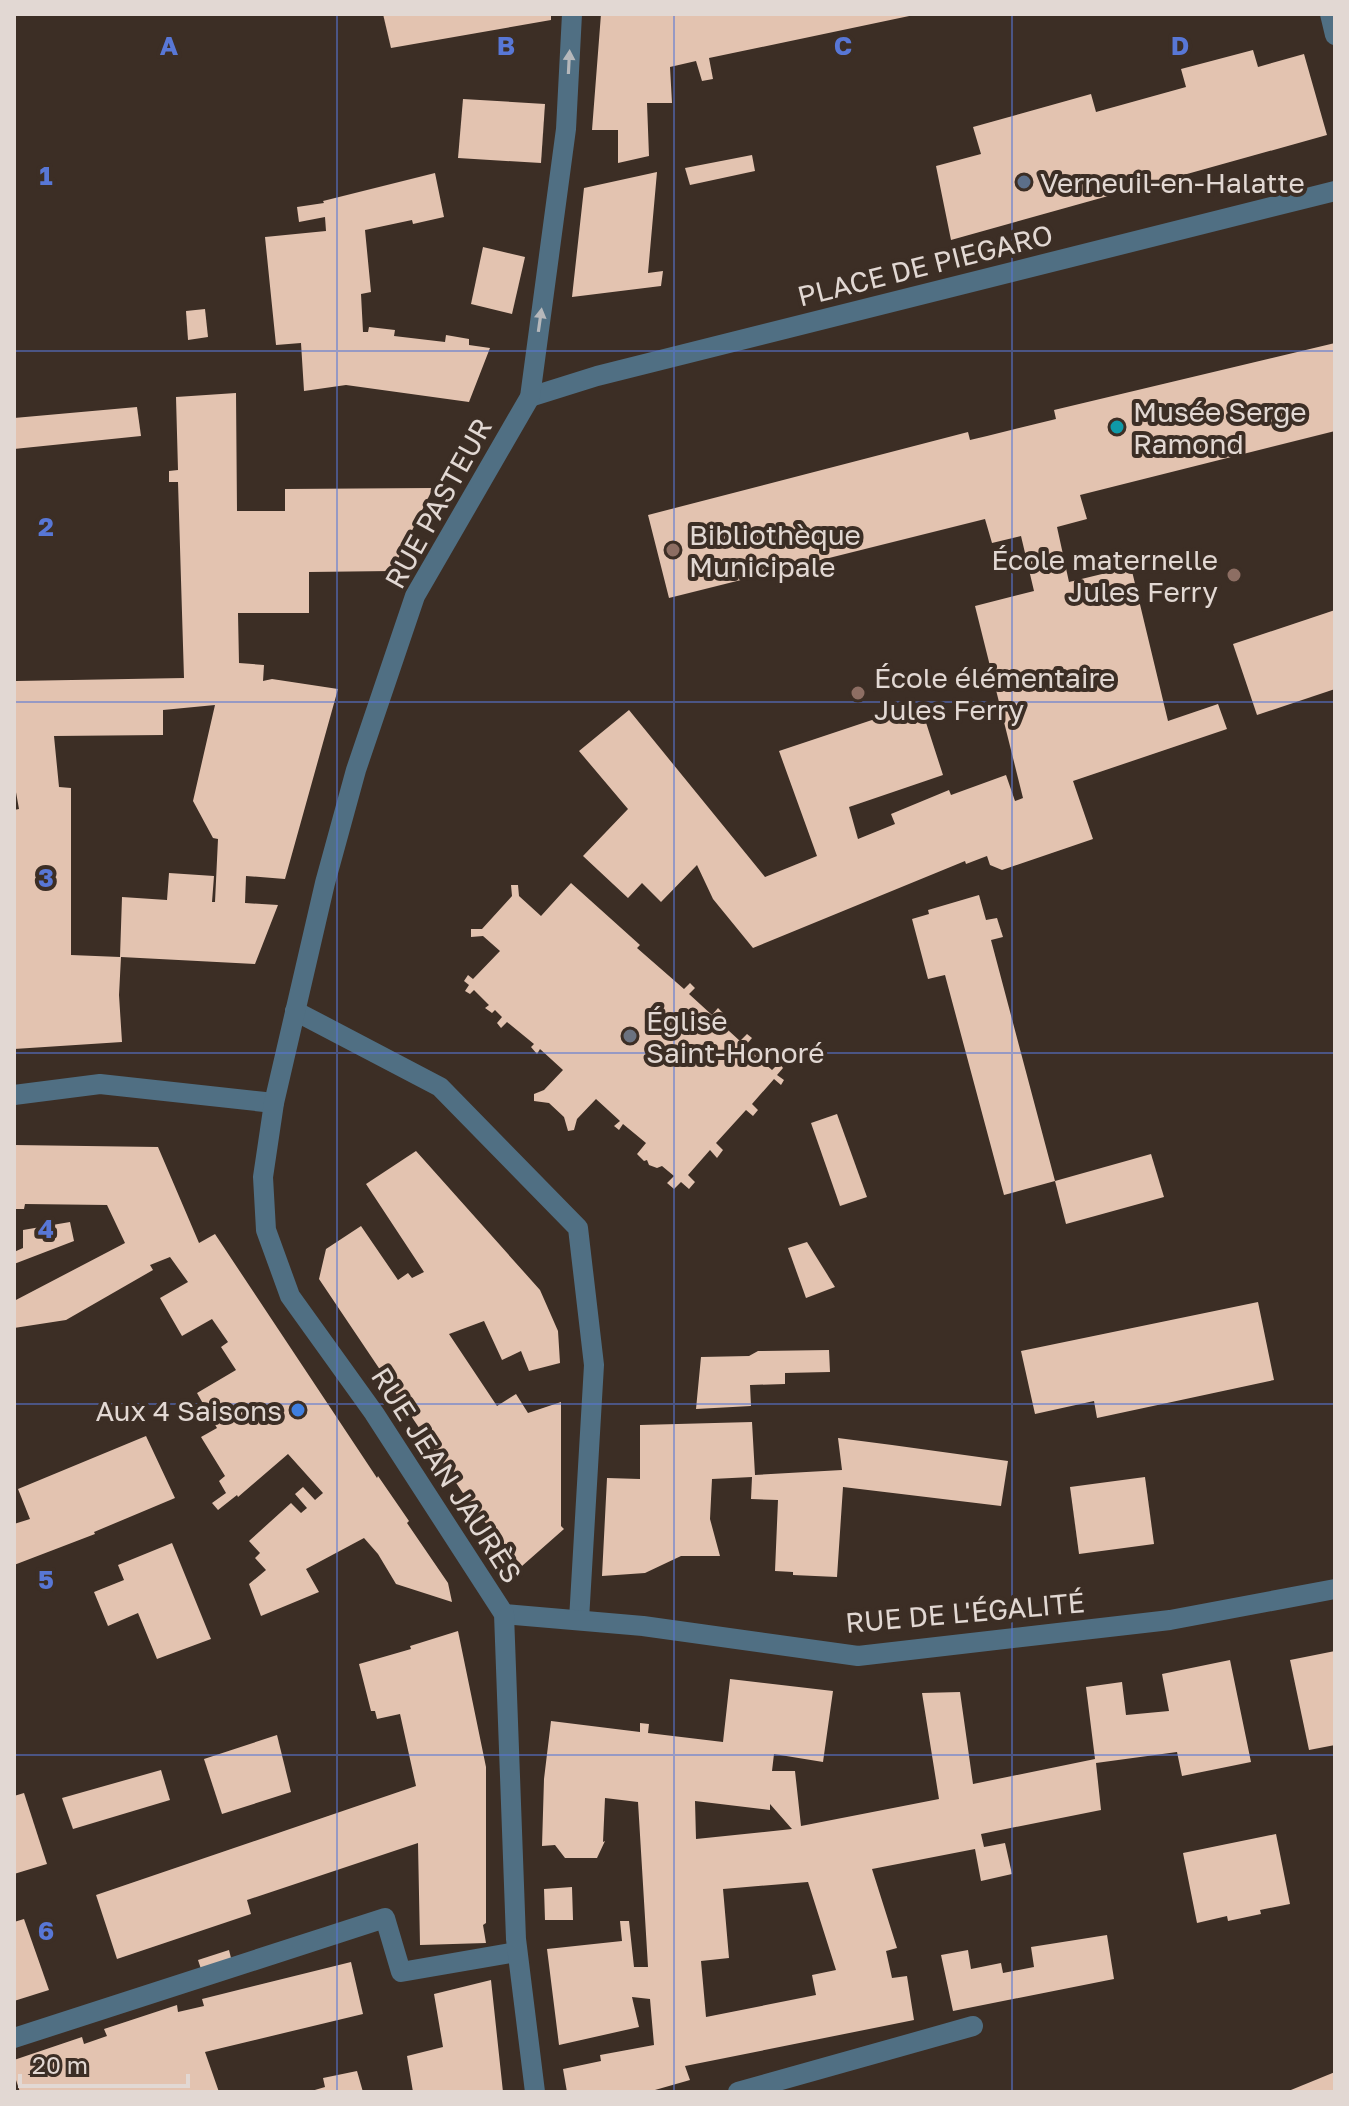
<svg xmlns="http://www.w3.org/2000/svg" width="1349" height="2106" font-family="'Golos Text',sans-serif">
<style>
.building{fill:#e3c3b0;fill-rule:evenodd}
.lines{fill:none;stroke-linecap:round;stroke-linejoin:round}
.minor{stroke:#506f83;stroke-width:20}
.oneway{fill:#b6b8bb}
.grid{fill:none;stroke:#5877d6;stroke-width:2;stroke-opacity:0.55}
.service-dot{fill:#5c6f8a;stroke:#3c2e25;stroke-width:3}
.culture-dot{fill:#0f9aa8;stroke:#3c2e25;stroke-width:3}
.education-dot{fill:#8d6e63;stroke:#3c2e25;stroke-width:3}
.worship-dot{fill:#6b7280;stroke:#3c2e25;stroke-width:3}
.shop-dot{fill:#3f7fe0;stroke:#3c2e25;stroke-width:3}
.labels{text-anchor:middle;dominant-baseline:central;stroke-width:8;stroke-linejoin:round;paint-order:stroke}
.poi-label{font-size:28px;fill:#e2d8d3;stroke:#3c2e25;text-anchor:start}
.street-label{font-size:28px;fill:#e2d8d3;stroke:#3c2e25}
.grid-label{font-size:26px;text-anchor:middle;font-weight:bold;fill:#5877d6;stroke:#3c2e25;stroke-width:8;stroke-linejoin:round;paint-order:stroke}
</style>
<rect width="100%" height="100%" fill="#3c2e25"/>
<g class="building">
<polygon points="383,14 551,14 551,20 391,48"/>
<polygon points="601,14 914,14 914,15 709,58 713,79 702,81 696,61 670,67 672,103 647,103 649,156 618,163 618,130 592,130"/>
<polygon points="1253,50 1258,67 1304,54 1327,135 951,240 936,166 981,154 973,127 1091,94 1096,112 1186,87 1181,69"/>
<polygon points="463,99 545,104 541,163 458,158"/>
<polygon points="752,155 755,171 690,185 685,168"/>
<polygon points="657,172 648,273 663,271 661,286 572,297 584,188"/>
<polygon points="435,173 444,217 413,224 412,220 365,230 371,292 361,294 363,332 368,332 369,327 395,330 394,336 445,342 446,335 469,339 469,345 490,348 469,402 346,385 304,391 301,343 276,345 265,237 326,231 325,217 299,222 297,207 324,203 323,201"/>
<polygon points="483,247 525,257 512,314 471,304"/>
<polygon points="205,309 208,337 188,340 186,311"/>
<polygon points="1335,343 1335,431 1080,495 1087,519 1057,527 1069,582 1131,567 1168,721 1218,704 1227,729 1073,781 1093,839 1002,870 990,865 987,856 966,864 965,861 753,948 713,899 697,865 661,902 642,883 628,898 583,856 628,809 579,751 629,710 765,877 817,856 779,751 920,704 943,775 849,807 858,839 895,824 891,814 949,790 951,795 1006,775 1015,801 1023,798 975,606 1034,591 1021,536 992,543 985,519 669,598 648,515 968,432 970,440 987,436 1056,419 1054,410"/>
<path d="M236,393L237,511H285V489L433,488L392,571L309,572V613H238L239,663L264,665L263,681L272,679L338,689L285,879L246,876L245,903L278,905L255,964L121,957L119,995L122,1042L14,1049V810L19,809L14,781L16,681L184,678L178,482H169V471L178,470L176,397ZM215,705L193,801L213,838L218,839L215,902H212L214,876L169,873L167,900L122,897L120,957L71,955V788L59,787L54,736L163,735V710Z"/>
<polygon points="137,407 141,436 14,449 14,418"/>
<polygon points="1335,610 1335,689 1257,715 1233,644"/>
<polygon points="571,883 640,945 637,948 684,989 690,983 695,988 689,994 712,1015 718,1008 723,1013 717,1020 740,1041 747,1034 752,1038 745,1046 772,1070 779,1063 783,1068 777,1075 784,1080 781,1085 774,1079 752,1104 758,1110 753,1116 746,1110 716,1143 723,1150 717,1158 710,1150 688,1175 695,1182 689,1189 681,1182 674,1189 667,1183 674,1176 662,1166 657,1168 649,1165 647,1160 644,1161 637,1154 646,1143 623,1124 619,1130 614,1126 620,1121 596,1099 577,1119 574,1130 568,1131 564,1117 549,1103 534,1101 534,1094 544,1090 563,1070 540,1049 537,1054 531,1047 534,1044 507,1022 501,1028 497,1023 502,1017 495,1010 492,1013 485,1008 489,1005 474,990 470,994 465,991 469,985 464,981 468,975 473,979 500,951 483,936 471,937 471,929 482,929 512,896 511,885 518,885 519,896 541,916"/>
<polygon points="979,895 986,920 997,918 1003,937 991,940 1055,1181 1004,1195 945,975 928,979 912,919 929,914 928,910"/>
<polygon points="837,1114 867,1197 840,1206 811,1123"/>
<polygon points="14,1145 158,1147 199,1243 215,1234 377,1478 378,1476 409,1521 407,1523 448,1583 452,1602 396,1584 378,1554 364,1538 306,1569 319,1592 261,1616 249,1584 266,1570 255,1558 260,1553 249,1541 291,1503 301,1513 307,1508 295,1494 303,1487 315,1500 323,1493 288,1454 238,1497 237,1495 218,1510 212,1503 226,1493 219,1481 225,1476 201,1437 217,1428 197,1393 236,1370 221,1347 228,1342 212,1319 182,1336 160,1298 188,1282 170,1257 150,1265 153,1270 66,1320 14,1328 14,1301 125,1243 107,1205 25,1204 24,1209 14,1209"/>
<polygon points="416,1151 540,1290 558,1331 560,1363 529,1371 521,1351 502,1360 484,1321 449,1334 497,1406 516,1394 528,1413 561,1402 561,1526 564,1529 522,1566 473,1508 319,1279 326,1249 361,1226 398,1280 408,1273 412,1278 424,1272 366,1184"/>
<polygon points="1151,1154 1164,1197 1066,1224 1055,1181"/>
<polygon points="70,1222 74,1241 14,1264 14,1252 23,1248 23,1230"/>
<polygon points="807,1242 835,1287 806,1298 788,1248"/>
<polygon points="1258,1302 1274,1380 1097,1418 1094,1401 1035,1414 1021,1351"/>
<polygon points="829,1350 830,1372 785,1373 785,1384 750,1385 751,1406 696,1409 701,1357 749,1356 758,1351"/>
<polygon points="752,1422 755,1475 842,1470 838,1438 892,1445 1008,1461 1001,1506 843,1487 837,1577 793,1575 793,1572 775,1571 778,1500 751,1499 752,1477 712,1479 710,1519 720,1556 681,1556 645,1573 602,1576 607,1478 640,1479 640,1425"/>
<polygon points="146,1436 175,1498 94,1532 95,1534 14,1565 14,1524 30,1519 18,1489"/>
<polygon points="1145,1477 1154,1544 1079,1554 1070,1487"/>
<polygon points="172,1543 211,1639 157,1659 138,1613 108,1626 94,1592 124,1580 118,1565"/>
<polygon points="458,1631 486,1767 486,1923 483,1925 486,1943 420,1945 418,1843 247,1900 251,1914 117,1959 96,1895 416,1786 400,1714 377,1719 375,1711 371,1711 359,1664 411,1649 410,1646"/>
<polygon points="1335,1651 1335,1745 1309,1750 1290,1660"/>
<path d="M1230,1660L1251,1762L1182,1776L1177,1752L1096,1763L1101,1810L981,1834L984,1847L1005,1843L1012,1874L981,1881L975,1849L872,1869L897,1948L886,1951L892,1978L907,1976L914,2020L685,2066L690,2080L648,2092H567L563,2069L601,2061L600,2055L654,2045L650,1999L632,1997L639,2027L559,2045L547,1949L622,1941L620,1921H629L634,1967H648L638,1802L605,1798L603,1842L605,1841L597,1858H565L555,1845L542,1846L544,1779L551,1721L640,1732V1723L649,1724L648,1733L723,1742L730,1679L833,1691L823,1762L774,1754L772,1771H795L801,1826L939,1799L922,1693L960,1692L973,1784L1095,1759L1086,1687L1122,1682L1126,1715L1169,1711L1162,1674ZM695,1801L770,1810V1804L792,1829L696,1839ZM808,1882L836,1970L812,1975L816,1995L706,2017L701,1961L729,1958L723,1889Z"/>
<polygon points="277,1735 291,1792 222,1814 204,1759"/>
<polygon points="161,1770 170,1800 73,1829 62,1798"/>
<polygon points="24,1793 47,1864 14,1874 14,1796"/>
<polygon points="1276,1834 1290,1904 1260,1910 1261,1914 1228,1921 1227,1916 1197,1923 1183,1853"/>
<polygon points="572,1887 573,1920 545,1920 544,1889"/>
<polygon points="24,1919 49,1990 14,2001 14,1922"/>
<polygon points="1107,1935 1114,1979 953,2011 941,1955 968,1950 971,1969 1001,1963 1003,1973 1034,1967 1031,1947"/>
<polygon points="229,1950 232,1962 202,1972 198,1960"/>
<polygon points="351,1962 363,2014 205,2052 219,2092 20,2092 14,2074 14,2060 82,2037 84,2044 107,2036 104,2029 177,2005 178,2012 204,2006 202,1999"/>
<polygon points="491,1980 503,2092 413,2092 407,2056 443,2047 434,1994"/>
<polygon points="357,2071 363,2092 308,2092 325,2087 323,2078"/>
<polygon points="1335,2072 1335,2092 1286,2092"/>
</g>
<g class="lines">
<g class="minor">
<polyline points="1330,14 1335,35"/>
<polyline points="530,397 597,376 1335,191"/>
<polyline points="295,1011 440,1087 578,1228 594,1365 579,1620"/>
<polyline points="14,1095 100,1084 274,1103"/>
<polyline points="504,1614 643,1626 858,1656 1170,1620 1335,1589"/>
<polyline points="14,2038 385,1918 401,1972 517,1952"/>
<polyline points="535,2092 516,1939 504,1614 374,1413 290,1296 266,1230 263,1177 274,1103 325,883 356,770 415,596 530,397 566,129 572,14"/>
<polyline points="738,2092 973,2026"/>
</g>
</g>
<defs><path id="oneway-solid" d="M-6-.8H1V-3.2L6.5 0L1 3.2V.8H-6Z" transform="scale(2)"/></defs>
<g class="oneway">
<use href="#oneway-solid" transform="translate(569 62) rotate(-87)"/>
<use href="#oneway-solid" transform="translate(540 320) rotate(-82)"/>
</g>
<path class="grid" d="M337,14V2092M674,14V2092M1012,14V2092M14,351H1335M14,702H1335M14,1053H1335M14,1404H1335M14,1755H1335"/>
<circle class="service-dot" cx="1024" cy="182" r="8"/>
<circle class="culture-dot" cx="1117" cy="427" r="8"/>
<g class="education-dot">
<circle cx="673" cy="550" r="8"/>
<circle cx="1234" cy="575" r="8"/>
<circle cx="858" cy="693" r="8"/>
</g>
<circle class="worship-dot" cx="630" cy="1036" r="8"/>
<circle class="shop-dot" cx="298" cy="1410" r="8"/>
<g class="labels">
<g class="poi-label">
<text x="1040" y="182">Verneuil-en-Halatte</text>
<text x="1133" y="411">Musée Serge<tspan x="1133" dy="32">Ramond</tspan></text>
<text x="689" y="534">Bibliothèque<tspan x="689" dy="32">Municipale</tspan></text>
<text x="1218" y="559" text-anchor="end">École maternelle<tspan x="1218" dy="32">Jules Ferry</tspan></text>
<text x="874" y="677">École élémentaire<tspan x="874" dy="32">Jules Ferry</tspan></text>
<text x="646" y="1020">Église<tspan x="646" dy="32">Saint-Honoré</tspan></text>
<text x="282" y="1410" text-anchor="end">Aux 4 Saisons</text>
</g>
<g class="street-label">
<text transform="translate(925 265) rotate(-14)">PLACE DE PIEGARO</text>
<text transform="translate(438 503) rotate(-61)">RUE PASTEUR</text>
<text transform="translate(447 1475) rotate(57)">RUE JEAN JAURÈS</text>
<text transform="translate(965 1612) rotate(-5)">RUE DE L'ÉGALITÉ</text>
</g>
</g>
<g class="grid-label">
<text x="169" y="55">A</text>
<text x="506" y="55">B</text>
<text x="843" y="55">C</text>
<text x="1180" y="55">D</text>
<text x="46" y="185">1</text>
<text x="46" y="536">2</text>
<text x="46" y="887">3</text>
<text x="46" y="1238">4</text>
<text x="46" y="1589">5</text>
<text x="46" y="1940">6</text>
</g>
<rect width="1349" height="2106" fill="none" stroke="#e2d8d3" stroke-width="32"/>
<path d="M20 2074v12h168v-12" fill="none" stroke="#e2d8d3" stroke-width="4"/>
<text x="32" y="2074" font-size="24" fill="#e2d8d3" stroke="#3c2e25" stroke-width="6" paint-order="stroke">20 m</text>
</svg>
